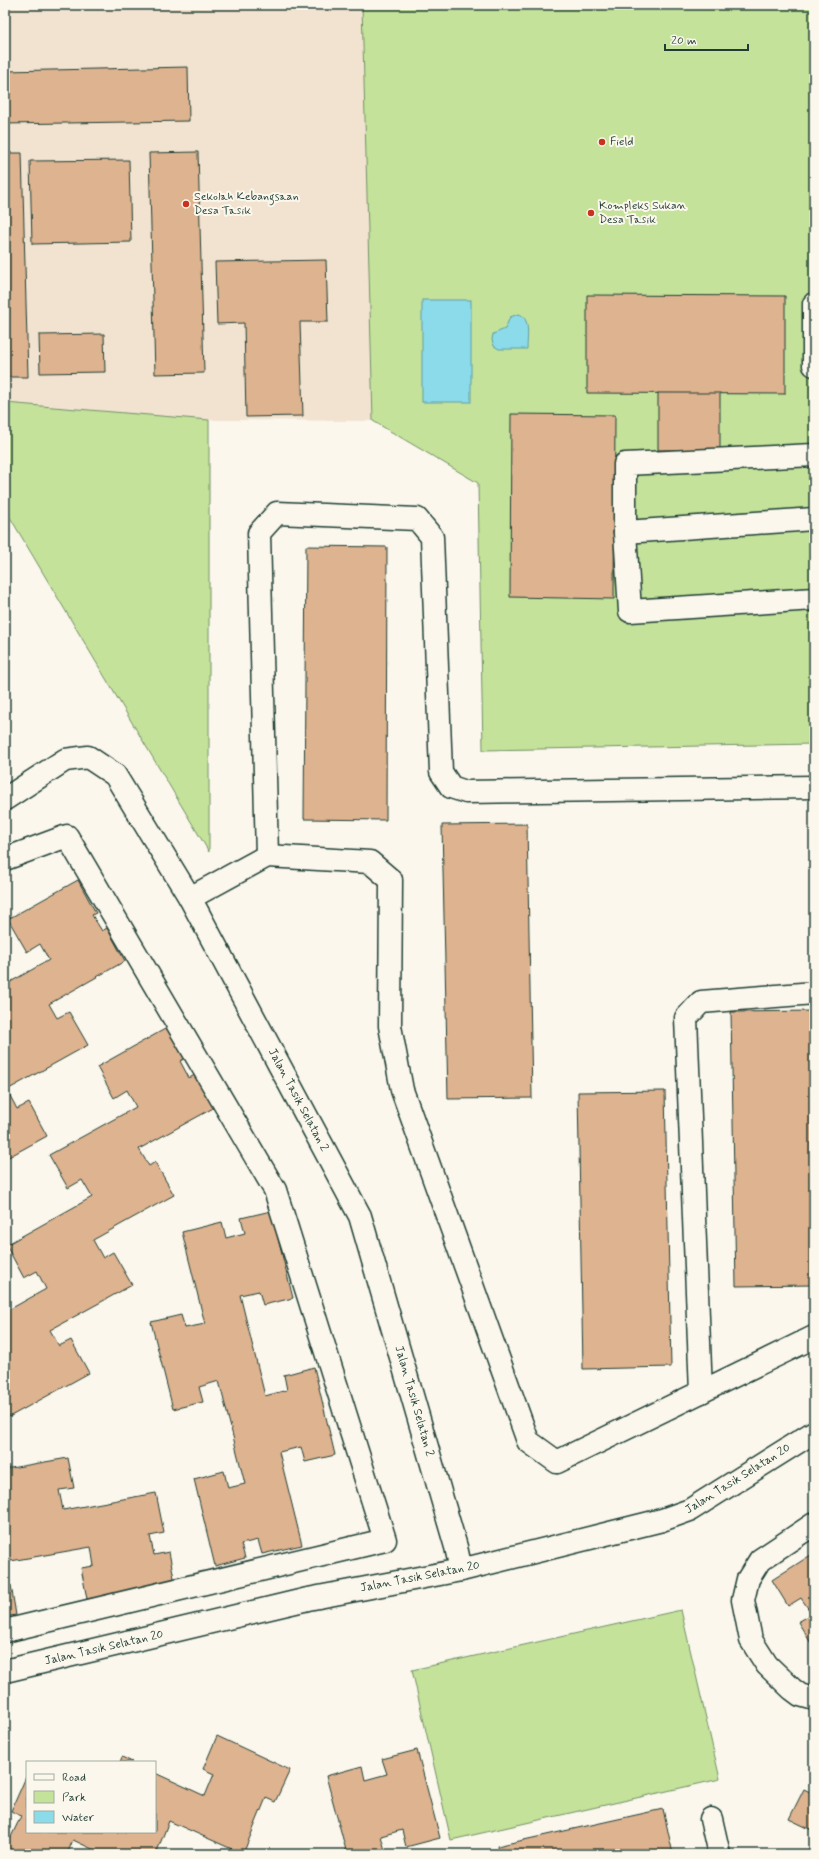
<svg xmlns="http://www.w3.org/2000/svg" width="819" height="1859" font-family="Mynerve,sans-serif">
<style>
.built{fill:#f2e3d0}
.green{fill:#c4e29a;stroke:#729067}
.water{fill:#8cdbea;stroke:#609ca1}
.building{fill:#deb38f;stroke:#1f3d34}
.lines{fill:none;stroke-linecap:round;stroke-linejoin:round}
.minor-casing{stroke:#1f3d34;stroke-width:25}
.minor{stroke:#fbf7ec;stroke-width:22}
.poi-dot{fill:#c8321e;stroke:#fbf7ec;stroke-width:1.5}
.labels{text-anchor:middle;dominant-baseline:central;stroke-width:4;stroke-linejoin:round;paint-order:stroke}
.poi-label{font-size:12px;fill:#1f3d34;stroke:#fbf7ec;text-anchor:start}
.street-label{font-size:12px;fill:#1f3d34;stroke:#fbf7ec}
</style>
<rect width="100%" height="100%" fill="#fbf7ec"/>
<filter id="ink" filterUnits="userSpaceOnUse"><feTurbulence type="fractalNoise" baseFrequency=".025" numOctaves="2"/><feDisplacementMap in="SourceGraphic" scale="8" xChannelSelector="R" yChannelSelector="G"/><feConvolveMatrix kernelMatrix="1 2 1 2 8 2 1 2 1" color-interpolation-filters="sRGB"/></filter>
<g filter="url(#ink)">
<polygon class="built" points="5,5 362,5 373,421 209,420 5,403"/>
<g class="green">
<polygon points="362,5 814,5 814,744 483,750 478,483 373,421"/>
<polygon points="5,403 209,420 209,852 5,509"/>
<polygon points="681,1610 720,1779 451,1840 412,1670"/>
</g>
<g class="water">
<rect x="422" y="300" width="49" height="102"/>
<path d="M519,314C531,318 527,338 527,349H499L494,346L492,340L493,334L505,329L510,317Z"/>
</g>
<g class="building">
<polygon points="188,67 189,121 5,124 5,71"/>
<polygon points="198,152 204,373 155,374 149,153"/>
<polygon points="5,153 22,153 28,377 5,377"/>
<polygon points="129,160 131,242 32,244 30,161"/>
<polygon points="326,260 328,322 300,322 303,416 246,417 244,323 217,324 215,262"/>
<polygon points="587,295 785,296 785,394 587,393"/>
<polygon points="104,334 105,372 40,373 39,335"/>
<rect x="658" y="393" width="62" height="57"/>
<polygon points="511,414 615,415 614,599 510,597"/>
<polygon points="306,546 387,547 386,820 304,819"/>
<polygon points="527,824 532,1098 448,1099 442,825"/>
<polygon points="78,880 96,913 92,915 102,931 107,928 125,961 49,1004 57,1018 69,1012 88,1045 7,1090 17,1109 29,1103 47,1136 5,1159 5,985 49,960 40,944 27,952 8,919"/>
<polygon points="814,1011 814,1285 736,1286 731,1012"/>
<polygon points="174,1024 192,1055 180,1061 189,1078 199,1073 217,1106 139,1149 149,1166 155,1162 174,1195 93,1240 103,1258 113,1252 132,1285 50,1330 59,1346 71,1340 89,1373 9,1417 5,1409 5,1312 46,1289 37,1271 24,1278 6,1245 92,1197 82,1180 68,1188 49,1155 136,1107 127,1090 114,1098 97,1067"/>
<polygon points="665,1091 671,1367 583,1369 578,1092"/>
<polygon points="271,1211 293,1298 263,1305 259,1291 240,1295 265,1396 287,1390 284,1375 314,1367 335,1455 305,1462 301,1447 279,1452 302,1545 262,1554 258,1540 241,1544 245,1558 215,1566 194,1479 224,1471 228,1488 245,1484 219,1381 199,1387 203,1402 173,1409 151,1322 181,1315 185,1328 205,1324 182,1232 222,1222 226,1238 245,1233 241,1218"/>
<polygon points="68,1458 74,1488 59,1490 63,1510 156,1493 164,1533 150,1536 154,1555 169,1552 175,1583 87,1599 81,1568 94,1566 91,1547 5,1562 5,1469"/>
<polygon points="814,1553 814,1648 798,1622 812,1614 801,1598 788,1606 772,1580"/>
<polygon points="11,1585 16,1615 5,1617 5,1586"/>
<polygon points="217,1736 290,1770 275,1802 266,1798 243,1854 169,1821 156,1854 103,1854 73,1840 67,1854 5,1854 5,1834 11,1837 21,1816 11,1811 26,1777 27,1832 155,1832 155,1773 205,1796 214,1774 203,1769"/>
<polygon points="417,1750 440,1838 406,1847 402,1830 381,1836 386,1854 347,1854 326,1776 362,1766 365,1780 387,1774 382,1759"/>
<polygon points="122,1757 132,1762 120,1762"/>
<polygon points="804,1789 814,1794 814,1831 789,1819"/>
<polygon points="663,1809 673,1854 490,1854 498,1852 497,1846"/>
</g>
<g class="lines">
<g class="minor-casing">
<g id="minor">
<polyline points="814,304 814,365"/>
<polyline points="814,455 625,464 625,532 630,611 814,599"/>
<polyline points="625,532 814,519"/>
<polyline points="5,799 65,760 88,757 115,775 190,898 360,1216 456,1547 461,1570"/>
<polyline points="267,856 259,533 277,513 417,519 432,537 441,772 451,787 466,792 814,787"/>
<polyline points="5,859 67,836 275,1190 385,1540 5,1631"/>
<polyline points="190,898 267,856 370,862 391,880 390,1026 402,1090 528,1441 557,1462 814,1337"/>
<polyline points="701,1392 686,1018 701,1002 814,993"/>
<polyline points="814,1524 760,1560 748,1579 743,1600 751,1640 767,1665 792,1689 800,1695 814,1699"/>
<polyline points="5,1671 308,1599 461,1570 662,1520 690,1510 814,1432"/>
<polyline points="711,1819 719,1854"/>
</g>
</g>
<use href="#minor" class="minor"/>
</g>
</g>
<g class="poi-dot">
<circle cx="602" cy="142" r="4"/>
<circle cx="186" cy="204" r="4"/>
<circle cx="591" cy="213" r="4"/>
</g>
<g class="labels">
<g class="poi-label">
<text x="610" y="142">Field</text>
<text x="194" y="197">Sekolah Kebangsaan<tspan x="194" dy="14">Desa Tasik</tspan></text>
<text x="599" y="206">Kompleks Sukan<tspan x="599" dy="14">Desa Tasik</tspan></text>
</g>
<g class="street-label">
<text transform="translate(298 1100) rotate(62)">Jalan Tasik Selatan 2</text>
<text transform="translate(414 1401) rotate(74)">Jalan Tasik Selatan 2</text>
<text transform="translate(738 1479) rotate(-32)">Jalan Tasik Selatan 20</text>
<text transform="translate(420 1577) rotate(-11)">Jalan Tasik Selatan 20</text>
<text transform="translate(104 1648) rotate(-13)">Jalan Tasik Selatan 20</text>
</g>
</g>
<rect width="819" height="1859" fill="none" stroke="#fbf7ec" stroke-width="20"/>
<rect x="10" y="10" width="799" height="1839" fill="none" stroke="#1f3d34" stroke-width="1.5" filter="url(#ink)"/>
<rect x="26" y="1761" width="130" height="72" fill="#fbf7ec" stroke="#a3ada2"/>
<rect x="34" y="1774" width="20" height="6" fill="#fbf7ec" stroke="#a3ada2"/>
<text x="62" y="1781" font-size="12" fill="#1f3d34">Road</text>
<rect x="34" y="1791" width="20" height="12" fill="#c4e29a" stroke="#a3ada2"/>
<text x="62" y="1801" font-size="12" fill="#1f3d34">Park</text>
<rect x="34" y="1811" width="20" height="12" fill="#8cdbea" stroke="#a3ada2"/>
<text x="62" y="1821" font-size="12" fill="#1f3d34">Water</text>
<path d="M665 44v6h83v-6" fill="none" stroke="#1f3d34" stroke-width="2"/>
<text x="671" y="44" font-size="12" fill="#1f3d34" stroke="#fbf7ec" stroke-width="3" paint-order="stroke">20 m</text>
</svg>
